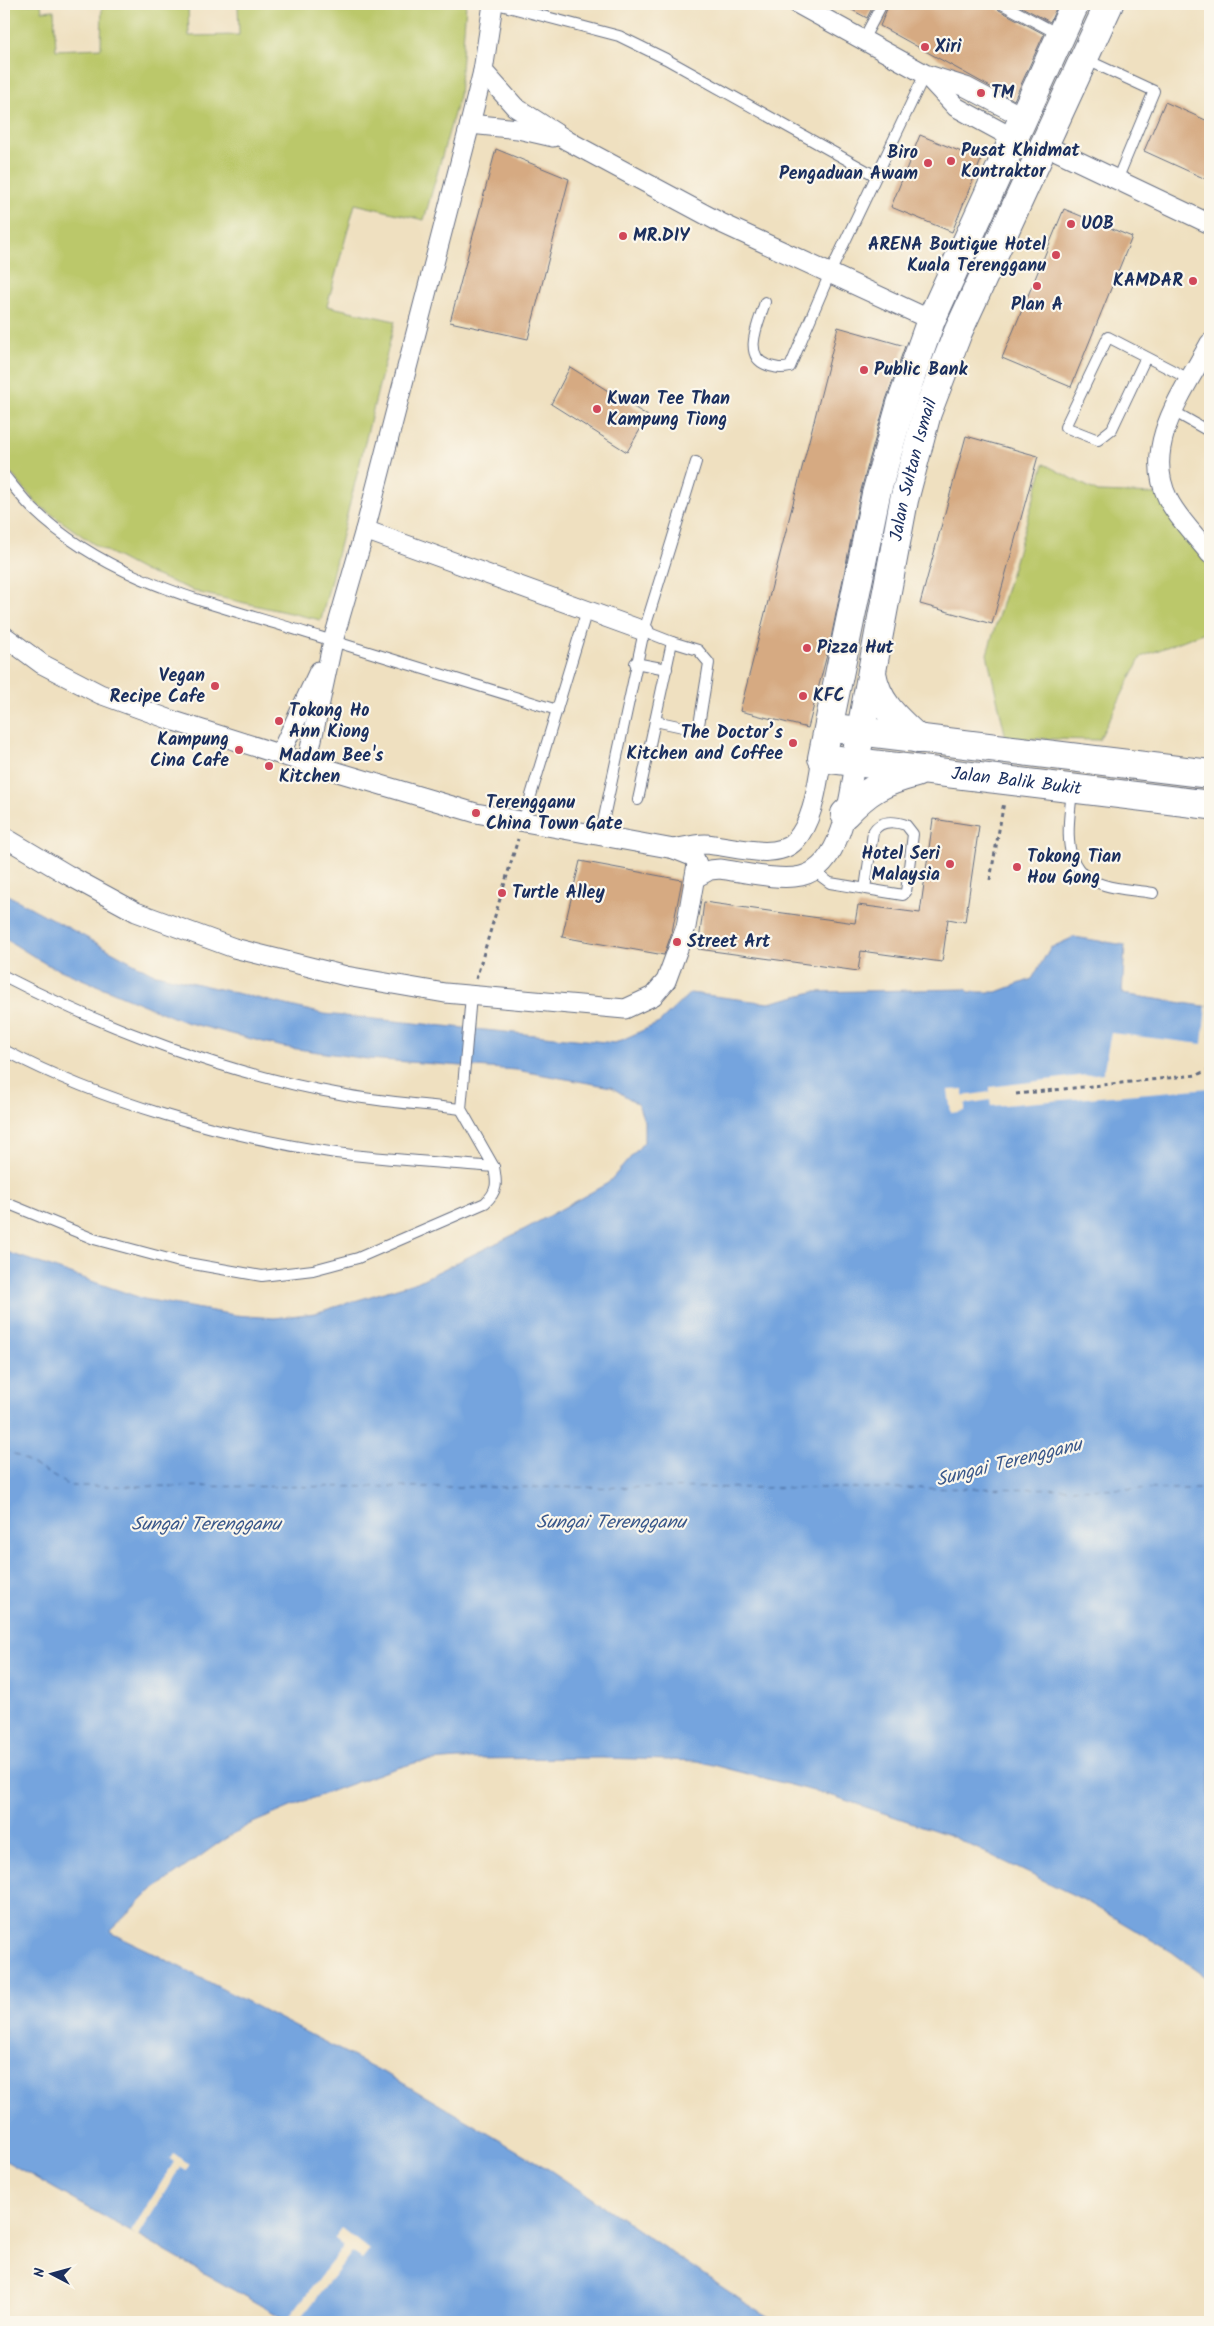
<svg xmlns="http://www.w3.org/2000/svg" width="1214" height="2326" font-family="Kalam,sans-serif">
<style>
.green{fill:#bbc86a;stroke:#6b7c64}
.water{fill:#75a4de;stroke:#486a9e}
.pier{fill:#efe0c0}
.lines{fill:none;stroke-linecap:round;stroke-linejoin:round}
.ferry{stroke:#3a588b;stroke-width:1;stroke-dasharray:6 5;stroke-linecap:butt}
.building{fill:#d6aa82}
.lane-casing{stroke:#656d80;stroke-width:12}
.street-casing{stroke:#656d80;stroke-width:21}
.secondary-casing{stroke:#656d80;stroke-width:30}
.path{stroke:#656d80;stroke-width:3;stroke-dasharray:4 4;stroke-linecap:butt}
.lane{stroke:#fff;stroke-width:10}
.street{stroke:#fff;stroke-width:19}
.secondary{stroke:#fff;stroke-width:28}
.poi-dot{fill:#d1495b;stroke:#fbf7ec;stroke-width:2}
.labels{text-anchor:middle;dominant-baseline:central;stroke-width:4.5;stroke-linejoin:round;paint-order:stroke}
.poi-label{font-size:18px;font-weight:bold;fill:#1b2f5e;stroke:#fbf7ec;text-anchor:start}
.street-label{font-size:18px;fill:#1b2f5e;stroke:#fbf7ec}
.water-label{font-size:19px;font-style:italic;fill:#3a588b;stroke:#fbf7ec}
</style>
<rect width="100%" height="100%" fill="#fbf7ec"/>
<filter id="ink" filterUnits="userSpaceOnUse"><feTurbulence type="fractalNoise" baseFrequency=".02" numOctaves="2"/><feDisplacementMap in="SourceGraphic" scale="10" xChannelSelector="R" yChannelSelector="G"/><feConvolveMatrix kernelMatrix="1 2 1 2 8 2 1 2 1" color-interpolation-filters="sRGB"/></filter>
<filter id="wash" filterUnits="userSpaceOnUse"><feTurbulence type="fractalNoise" baseFrequency=".0096" numOctaves="4" result="noise"/><feDisplacementMap in="SourceGraphic" scale="20" xChannelSelector="R" yChannelSelector="G"/><feGaussianBlur stdDeviation="1.12" result="paint"/><feColorMatrix in="noise" values="0 0 0 0 0 0 0 0 0 0 0 0 0 0 0 0 0 1.4 0 .05"/><feComposite in="paint" operator="in"/></filter>
<g filter="url(#wash)">
<rect width="100%" height="100%" fill="#efe0c0"/>
<g class="green">
<polygon points="4,4 41,4 42,11 54,10 56,50 101,48 102,4 188,4 189,36 239,35 238,4 466,4 459,96 424,220 355,204 327,306 395,321 321,620 200,593 144,571 95,545 37,504 4,465"/>
<polygon points="1044,464 1098,492 1157,494 1210,564 1210,630 1141,657 1099,740 1006,738 987,654"/>
</g>
<polygon class="water" points="4,893 152,973 324,1014 615,1043 659,1023 690,993 769,1003 813,992 966,989 969,992 997,992 1032,979 1050,948 1074,937 1125,945 1122,994 1210,1007 1210,1980 1172,1952 1084,1900 949,1835 833,1796 698,1761 603,1758 458,1759 418,1762 384,1772 305,1801 248,1825 220,1842 149,1893 111,1930 113,1934 149,1951 396,2079 550,2170 744,2302 777,2322 290,2322 4,2160 4,1251 144,1299 235,1315 274,1318 315,1313 417,1282 525,1229 608,1183 644,1142 644,1121 638,1104 611,1087 516,1070 368,1059 283,1047 185,1022 46,964 4,938"/>
<g class="pier">
<polygon points="1206,1006 1210,1007 1210,1088 991,1106 990,1100 965,1104 965,1111 951,1113 948,1090 963,1089 963,1096 990,1092 990,1087 1103,1073 1111,1033 1202,1044"/>
<polygon points="173,2154 190,2164 186,2170 180,2167 138,2237 131,2232 174,2162 170,2159"/>
<polygon points="341,2228 369,2250 362,2259 352,2252 298,2322 285,2322 344,2246 334,2238"/>
</g>
<g class="lines">
<polyline class="ferry" points="4,1448 70,1486 1210,1489"/>
</g>
<g id="blocks">
<g class="building">
<polygon points="841,4 874,4 867,18"/>
<polygon points="889,4 995,4 999,10 1044,34 1014,100 880,26"/>
<polygon points="1016,4 1058,4 1050,22"/>
<polygon points="1165,102 1210,122 1210,181 1144,151"/>
<polygon points="920,135 981,160 952,232 891,207"/>
<polygon points="496,149 569,179 528,339 450,322"/>
<polygon points="1064,209 1132,237 1071,387 1002,358"/>
<polygon points="838,327 905,346 886,400 861,490 830,643 808,728 740,711"/>
<polygon points="570,367 648,416 627,452 551,404"/>
<polygon points="966,436 1038,456 992,624 920,604"/>
<polygon points="933,819 979,826 965,922 948,919 942,962 861,951 858,971 698,949 704,902 855,923 858,905 920,913"/>
<polygon points="580,861 682,880 672,932 664,955 562,937"/>
</g>
</g>
</g>
<g filter="url(#ink)">
<use href="#blocks" fill-opacity="0" stroke="#656d80" stroke-width="1"/>
<g class="lines">
<g class="lane-casing">
<g id="lane">
<polyline points="497,4 619,36 666,59 876,176"/>
<polyline points="1002,4 1060,35"/>
<polyline points="863,40 882,4"/>
<polyline points="1085,59 1154,91 1117,180"/>
<path d="M765,302C760,320 741,356 767,365C776,368 781,369 790,367L830,273L925,74"/>
<polyline points="1146,357 1112,429 1098,440 1065,427 1108,337 1191,380"/>
<polyline points="1173,411 1210,432"/>
<path d="M4,475C13,486 23,499 33,509C109,582 211,603 307,633C390,659 474,684 557,710"/>
<polyline points="635,663 667,669"/>
<polyline points="655,721 692,729 699,725 709,663 698,650 672,642"/>
<path d="M1072,790C1069,825 1058,873 1104,885C1119,890 1137,890 1153,893"/>
<polyline points="638,800 672,642 644,631"/>
<polyline points="523,822 587,610"/>
<polyline points="600,836 644,631 696,462"/>
<path d="M815,872L830,883L903,895L906,892L913,834L906,825C894,821 880,820 873,832L865,889"/>
<path d="M4,976C105,1028 227,1074 340,1094C379,1102 421,1104 461,1109"/>
<path d="M4,1050C102,1102 226,1137 336,1153C388,1160 442,1162 494,1167L461,1109L471,996"/>
<path d="M4,1202L94,1239L176,1261L262,1276L313,1270L358,1258L485,1203C498,1191 497,1183 494,1167"/>
</g>
</g>
<g class="street-casing">
<g id="street">
<polyline points="798,4 925,74 966,87 1023,117"/>
<polyline points="483,71 515,107 568,141 721,223 931,320"/>
<polyline points="926,75 956,107 1013,138"/>
<polyline points="470,124 518,129 553,137"/>
<polyline points="1044,145 1210,224"/>
<path d="M1210,343C1185,390 1141,445 1168,499C1178,519 1197,537 1210,554"/>
<polyline points="365,530 644,631"/>
<path d="M4,636L42,664L100,694L174,721L307,763L476,813L674,849C684,847 695,844 705,844C729,845 776,862 795,841C814,820 817,785 822,758"/>
<polyline points="280,754 319,671"/>
<polyline points="307,763 333,641 365,530 470,124 483,71 493,4"/>
<polyline points="4,837 68,875 136,912 234,948 346,976 445,993 625,1009 653,996 666,981 686,927 697,864 694,857 674,849"/>
<path d="M695,878L710,870L720,869C743,872 779,881 801,876C842,867 850,797 855,762"/>
</g>
</g>
<g class="secondary-casing">
<g id="secondary">
<path id="s1" d="M1075,4L931,320L901,404L876,494L822,758L1210,805"/>
<path d="M872,673C877,703 896,719 918,739"/>
<polyline points="842,729 1210,774"/>
<path id="s2" d="M855,762L904,500L927,413L958,332L1109,4"/>
<path d="M845,814C869,789 882,782 916,773"/>
</g>
</g>
<g class="path">
<polyline points="990,880 1004,802"/>
<polyline points="476,979 518,839"/>
<polyline points="1016,1094 1197,1075 1210,1069"/>
</g>
<use href="#lane" class="lane"/>
<use href="#street" class="street"/>
<use href="#secondary" class="secondary"/>
</g>
</g>
<g class="poi-dot">
<circle cx="925" cy="47" r="5"/>
<circle cx="981" cy="93" r="5"/>
<circle cx="951" cy="161" r="5"/>
<circle cx="928" cy="163" r="5"/>
<circle cx="1071" cy="224" r="5"/>
<circle cx="623" cy="236" r="5"/>
<circle cx="1056" cy="255" r="5"/>
<circle cx="1193" cy="281" r="5"/>
<circle cx="1037" cy="286" r="5"/>
<circle cx="864" cy="370" r="5"/>
<circle cx="597" cy="409" r="5"/>
<circle cx="807" cy="648" r="5"/>
<circle cx="215" cy="686" r="5"/>
<circle cx="803" cy="696" r="5"/>
<circle cx="279" cy="721" r="5"/>
<circle cx="793" cy="743" r="5"/>
<circle cx="239" cy="750" r="5"/>
<circle cx="269" cy="766" r="5"/>
<circle cx="476" cy="813" r="5"/>
<circle cx="950" cy="864" r="5"/>
<circle cx="1017" cy="867" r="5"/>
<circle cx="502" cy="893" r="5"/>
<circle cx="677" cy="942" r="5"/>
</g>
<g class="labels">
<g class="poi-label">
<text x="935" y="47">Xiri</text>
<text x="991" y="93">TM</text>
<text x="961" y="151">Pusat Khidmat<tspan x="961" dy="21">Kontraktor</tspan></text>
<text x="918" y="153" text-anchor="end">Biro<tspan x="918" dy="21">Pengaduan Awam</tspan></text>
<text x="1081" y="224">UOB</text>
<text x="633" y="236">MR.DIY</text>
<text x="1046" y="245" text-anchor="end">ARENA Boutique Hotel<tspan x="1046" dy="21">Kuala Terengganu</tspan></text>
<text x="1183" y="281" text-anchor="end">KAMDAR</text>
<text x="1037" y="305" text-anchor="middle">Plan A</text>
<text x="874" y="370">Public Bank</text>
<text x="607" y="399">Kwan Tee Than<tspan x="607" dy="21">Kampung Tiong</tspan></text>
<text x="817" y="648">Pizza Hut</text>
<text x="205" y="676" text-anchor="end">Vegan<tspan x="205" dy="21">Recipe Cafe</tspan></text>
<text x="813" y="696">KFC</text>
<text x="289" y="711">Tokong Ho<tspan x="289" dy="21">Ann Kiong</tspan></text>
<text x="783" y="733" text-anchor="end">The Doctor’s<tspan x="783" dy="21">Kitchen and Coffee</tspan></text>
<text x="229" y="740" text-anchor="end">Kampung<tspan x="229" dy="21">Cina Cafe</tspan></text>
<text x="279" y="756">Madam Bee's<tspan x="279" dy="21">Kitchen</tspan></text>
<text x="486" y="803">Terengganu<tspan x="486" dy="21">China Town Gate</tspan></text>
<text x="940" y="854" text-anchor="end">Hotel Seri<tspan x="940" dy="21">Malaysia</tspan></text>
<text x="1027" y="857">Tokong Tian<tspan x="1027" dy="21">Hou Gong</tspan></text>
<text x="512" y="893">Turtle Alley</text>
<text x="687" y="942">Street Art</text>
</g>
<g class="street-label">
<text stroke="none"><textPath href="#s2" startOffset="298">Jalan Sultan Ismail</textPath></text>
<text stroke="none"><textPath href="#s1" startOffset="995">Jalan Balik Bukit</textPath></text>
</g>
<g class="water-label">
<text transform="translate(1009 1463) rotate(-14)">Sungai Terengganu</text>
<text x="611" y="1523">Sungai Terengganu</text>
<text x="206" y="1525">Sungai Terengganu</text>
</g>
</g>
<rect width="1214" height="2326" fill="none" stroke="#fbf7ec" stroke-width="20"/>
<g transform="translate(52 2274) rotate(276)" stroke="#fbf7ec" stroke-width="4" paint-order="stroke">
<path d="M0-4L9 19L0 12L-9 19Z" fill="#1b2f5e"/>
<text y="-8" font-size="14" font-weight="bold" text-anchor="middle" fill="#1b2f5e">N</text>
</g>
</svg>
